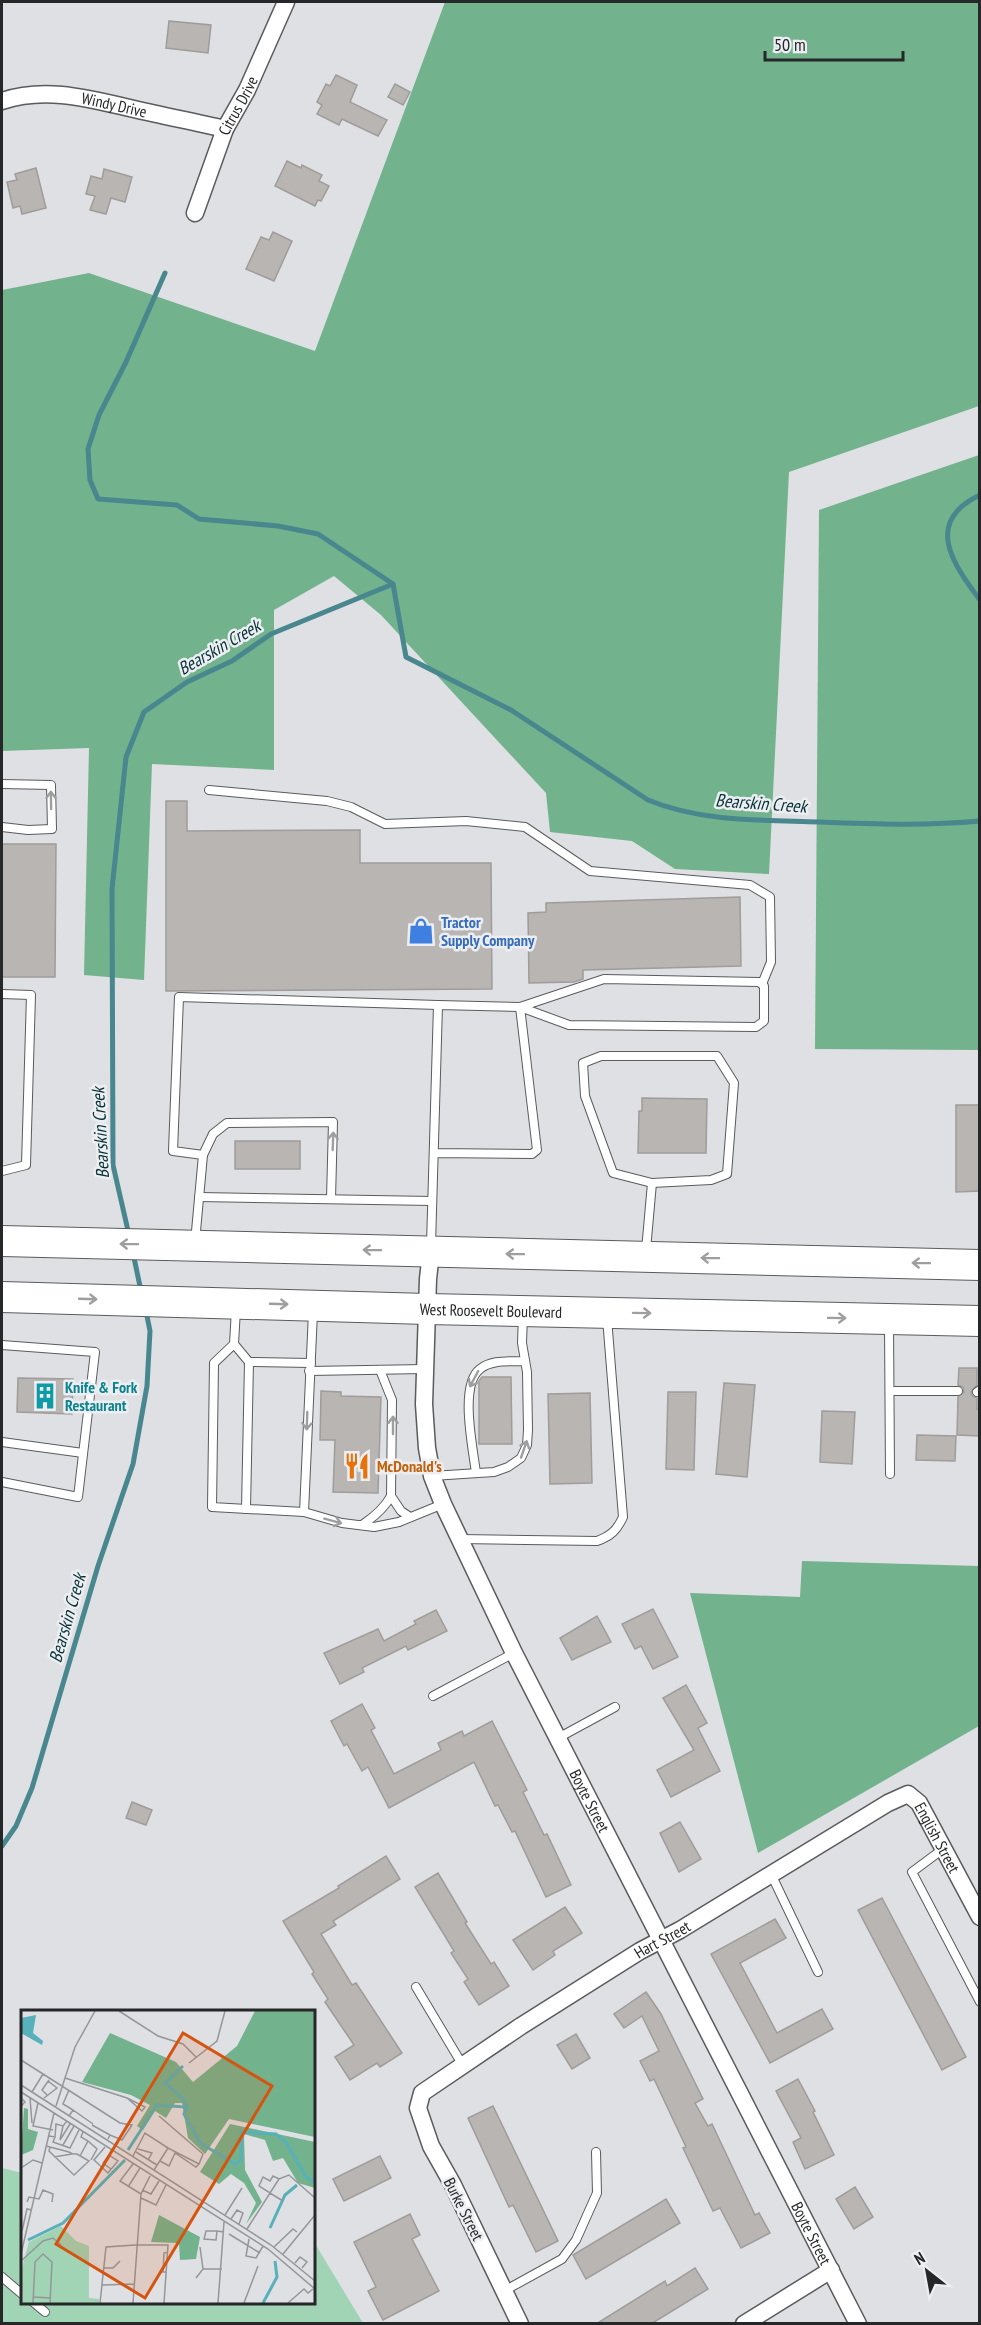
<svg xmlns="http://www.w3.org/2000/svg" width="981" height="2325" font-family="'PT Sans Narrow',sans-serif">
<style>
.green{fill:#a0d4b5}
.forest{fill:#72b28d}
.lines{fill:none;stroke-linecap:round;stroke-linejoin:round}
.stream{stroke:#48878e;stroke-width:5}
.building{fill:#b8b5b3;stroke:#9f9c9a;stroke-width:1.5}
.lane-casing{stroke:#5a5b5e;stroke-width:10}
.street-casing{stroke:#5a5b5e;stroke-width:19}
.highway-casing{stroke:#5a5b5e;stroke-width:32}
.lane{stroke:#fff;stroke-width:8}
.street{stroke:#fff;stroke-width:16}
.highway{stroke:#fff;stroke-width:30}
.oneway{stroke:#9d9e9e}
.labels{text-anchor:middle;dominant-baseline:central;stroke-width:5;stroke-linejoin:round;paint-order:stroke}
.street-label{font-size:16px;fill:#262728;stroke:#eceef1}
.shop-label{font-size:16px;font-weight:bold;fill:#366cbe;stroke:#eceef1;text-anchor:start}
.culture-label{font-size:16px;font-weight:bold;fill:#0d838f;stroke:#eceef1;text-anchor:start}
.food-label{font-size:16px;font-weight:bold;fill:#c56008;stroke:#eceef1;text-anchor:start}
.water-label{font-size:18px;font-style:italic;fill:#073338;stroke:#eceef1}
.inset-river{fill:none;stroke:#57b0ba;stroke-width:3}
.inset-road{fill:none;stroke:#949699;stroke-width:1.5}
.view{fill:#d5540f;fill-opacity:0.15;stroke:#d5540f;stroke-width:3}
.inset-edge{fill:none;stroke:#262728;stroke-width:3}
</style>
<rect width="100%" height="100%" fill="#dee0e4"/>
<polygon class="green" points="2,2168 22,2173 22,2302 314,2302 314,2242 363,2323 2,2323"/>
<g class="forest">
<polygon points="445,2 979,2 979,406 789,472 769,874 675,869 632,841 550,832 546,793 381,615 334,576 274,610 274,770 152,764 144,980 84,975 89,748 2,751 2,290 89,273 315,351"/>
<polygon points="979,455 979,1050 815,1049 819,510"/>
<polygon points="802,1561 979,1566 979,1726 758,1853 690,1593 800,1597"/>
</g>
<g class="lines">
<g class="stream">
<path d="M165,273L126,362L99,415L88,449L90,480L98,499L177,505L199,519L278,526L318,534L393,584L406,657L511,710L648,800C701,822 762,820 819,822C872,824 927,826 980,821"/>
<path d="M980,495C923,522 953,564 980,600"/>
<polyline points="129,1235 113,1165 112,889 126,757 144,712 187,682 232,661 271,634 393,584"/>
<polyline points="133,1253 141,1291"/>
<polyline points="2,1846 16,1826 32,1788 98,1566 133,1464 147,1386 150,1331 146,1311"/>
</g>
</g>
<g class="building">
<polygon points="169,21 211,25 208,53 166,48"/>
<polygon points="336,75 357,85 350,102 387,120 378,136 342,119 339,125 317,114 322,105 317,102 326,84 330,86"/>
<polygon points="395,84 410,92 403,105 388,97"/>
<polygon points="287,161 301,168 302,165 322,175 319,181 329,186 321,201 318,200 315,206 275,186"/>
<polygon points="36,168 46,208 22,214 20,206 13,208 7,182 17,180 15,174"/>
<polygon points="104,169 132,177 125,202 111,198 106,214 90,210 95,196 86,194 91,176 102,179"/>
<polygon points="273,232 292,241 274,281 246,269 261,237 269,240"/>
<polygon points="166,801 187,801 187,831 360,830 360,863 491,863 492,989 166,991"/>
<polygon points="2,844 56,844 55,977 2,977"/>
<polygon points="740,897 741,966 583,970 583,979 574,982 529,983 528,913 546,912 546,903"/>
<polygon points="642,1098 707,1099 706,1153 638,1153 639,1111 642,1111"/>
<polygon points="956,1105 980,1105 980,1191 956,1192"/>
<rect x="235" y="1141" width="65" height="28"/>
<polygon points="959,1368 977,1368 977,1385 971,1392 972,1396 977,1398 977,1409 980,1409 980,1436 957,1435 958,1397 964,1392 963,1387 958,1385"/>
<polygon points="482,1377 511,1377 512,1444 479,1444 479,1381"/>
<polygon points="18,1378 73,1379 72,1414 17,1412"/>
<polygon points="724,1383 755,1385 747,1477 716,1474"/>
<polygon points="321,1391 341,1392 341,1396 381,1397 378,1493 333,1492 335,1440 320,1440"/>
<polygon points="668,1392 696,1392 694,1470 666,1469"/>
<polygon points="590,1393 592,1483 550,1484 548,1394"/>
<polygon points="822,1411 855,1412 852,1464 820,1462"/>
<polygon points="917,1435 956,1436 955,1461 916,1460"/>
<polygon points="653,1609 678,1657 653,1669 641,1646 635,1649 622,1624"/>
<polygon points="436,1610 447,1631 408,1650 406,1646 362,1668 364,1672 340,1684 324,1653 378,1629 384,1641 416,1624 414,1621"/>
<polygon points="597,1616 611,1642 572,1660 560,1638"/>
<polygon points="686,1685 707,1723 698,1728 720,1771 671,1797 657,1770 694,1750 663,1698"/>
<polygon points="362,1704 375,1728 371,1730 394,1774 441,1750 438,1743 462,1731 464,1736 492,1721 527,1790 523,1792 544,1835 547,1834 571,1885 546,1897 515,1831 512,1832 498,1805 495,1806 474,1762 389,1808 368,1767 362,1771 347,1744 344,1746 331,1721"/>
<polygon points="132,1802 152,1810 146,1825 126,1818"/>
<polygon points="680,1822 701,1859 679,1872 660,1833"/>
<polygon points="386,1856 400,1879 333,1921 336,1925 321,1934 352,1985 356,1983 402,2053 380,2067 377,2063 350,2080 335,2057 354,2045 325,2002 328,1999 312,1974 314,1972 283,1921 339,1888 338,1886"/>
<polygon points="438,1873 467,1922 465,1923 491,1964 494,1962 509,1986 479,2005 464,1982 468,1979 451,1953 454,1951 415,1887"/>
<polygon points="882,1898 966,2057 942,2070 858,1910"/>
<polygon points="565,1907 582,1933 553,1951 555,1955 533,1970 513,1940"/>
<polygon points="775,1919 786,1938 740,1963 777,2033 822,2009 833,2029 770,2063 711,1954"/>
<polygon points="646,1992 661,2014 703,2099 695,2103 708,2126 712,2124 755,2215 759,2213 770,2233 741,2248 720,2208 713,2211 683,2148 686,2147 654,2079 650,2081 640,2061 659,2051 642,2016 624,2028 614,2014"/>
<polygon points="576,2034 590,2058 572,2069 557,2045"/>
<polygon points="798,2079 815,2111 813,2112 834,2155 805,2169 793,2142 801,2138 776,2091"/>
<polygon points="493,2106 558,2241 536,2252 513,2205 509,2207 468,2118"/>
<polygon points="380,2156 391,2178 344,2201 333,2179"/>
<polygon points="855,2187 873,2217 854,2229 836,2199"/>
<polygon points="666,2199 680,2223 586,2279 573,2255"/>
<polygon points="410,2214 420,2235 412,2239 439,2291 383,2320 368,2291 376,2287 354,2242"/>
<polygon points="695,2268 708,2289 651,2324 596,2324 665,2281 667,2286"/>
</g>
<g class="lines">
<g class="lane-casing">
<g id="lane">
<polyline points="2,784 51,785 52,829 28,830 2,827"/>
<polyline points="209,790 327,801 351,807 385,824 466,821 525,827 590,871 750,885 770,897 771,962 762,984"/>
<polyline points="2,994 31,995 26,1165 2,1171"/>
<polygon points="601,1056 717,1056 734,1083 727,1174 711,1180 652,1183 613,1173 585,1096 583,1063"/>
<polyline points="203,1155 213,1134 227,1123 333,1122 331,1199"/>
<polyline points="199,1197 432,1201"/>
<polyline points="195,1242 203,1155 173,1151 179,997 438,1005"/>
<polyline points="431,1245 438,1005 520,1007 604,979 759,982 764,986 764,1021 756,1027 569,1025 520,1007 537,1150 532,1154 434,1153"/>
<polyline points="646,1250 652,1183"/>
<polyline points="236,1309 234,1344 214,1363 212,1507 304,1512 342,1523 374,1527 399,1522 443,1504"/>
<polyline points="889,1325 890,1474"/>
<polyline points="234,1344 249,1362 311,1363"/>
<polyline points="2,1345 95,1352 78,1497 2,1482"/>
<polyline points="380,1370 392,1400 391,1496 401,1511 410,1517"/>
<polyline points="309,1371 424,1369"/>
<polyline points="890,1391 958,1391"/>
<polyline points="977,1392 980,1390"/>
<polyline points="2,1442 83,1453"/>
<path d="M476,1473C473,1448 459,1385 480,1369C492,1359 511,1362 525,1361"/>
<polyline points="432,1476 494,1472 508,1467 521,1458 527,1445 528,1430 527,1372 522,1343 523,1315"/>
<polyline points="246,1509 249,1362"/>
<polyline points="304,1512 313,1312"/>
<path d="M362,1525C374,1517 384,1509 391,1496"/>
<path d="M460,1539L597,1541C611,1536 617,1530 623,1517L607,1318"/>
<polyline points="433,1696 514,1653"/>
<polyline points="558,1738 615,1707"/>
<polyline points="943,1849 912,1872 980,2002"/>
<polyline points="771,1874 818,1972"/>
<polyline points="416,1987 462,2064"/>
<polyline points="2,2277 22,2294"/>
<polyline points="504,2291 562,2259 576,2240 597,2193 596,2152"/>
<polyline points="33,2302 45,2312"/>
</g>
</g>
<g class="street-casing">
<g id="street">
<path id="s1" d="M2,101C46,86 90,99 134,109C164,116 195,122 225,129"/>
<path id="s2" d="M195,213L225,129L247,90L286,2"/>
<path id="s3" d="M431,1252L428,1279L424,1404L427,1448L432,1476L443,1504L514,1653L858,2324"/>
<path id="s4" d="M520,2324L453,2185L431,2146L418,2108L422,2093L521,2026L640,1951L680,1930L888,1803L908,1794L919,1803L980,1917"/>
<polyline points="744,2324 831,2270"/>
</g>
</g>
<g class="highway-casing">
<g id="highway">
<polyline points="2,1241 980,1265"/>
<path id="s5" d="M2,1297L427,1309L980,1321"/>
</g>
</g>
<use href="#lane" class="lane"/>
<use href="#street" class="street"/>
<use href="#highway" class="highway"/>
</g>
<defs><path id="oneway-shaft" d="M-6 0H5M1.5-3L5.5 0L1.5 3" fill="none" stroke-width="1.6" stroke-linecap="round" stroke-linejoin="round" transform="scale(1.5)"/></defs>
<g class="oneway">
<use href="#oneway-shaft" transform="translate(51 800) rotate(-91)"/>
<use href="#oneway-shaft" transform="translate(333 1141) rotate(-88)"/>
<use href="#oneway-shaft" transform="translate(129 1244) rotate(-179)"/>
<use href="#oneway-shaft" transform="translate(372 1250) rotate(-179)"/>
<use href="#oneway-shaft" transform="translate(515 1254) rotate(-179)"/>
<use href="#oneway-shaft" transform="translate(710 1258) rotate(-179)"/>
<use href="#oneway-shaft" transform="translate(921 1263) rotate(-179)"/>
<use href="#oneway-shaft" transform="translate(88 1299) rotate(2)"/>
<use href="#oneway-shaft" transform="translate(279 1304) rotate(2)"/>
<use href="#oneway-shaft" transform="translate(642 1313) rotate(1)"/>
<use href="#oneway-shaft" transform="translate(837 1318) rotate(1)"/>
<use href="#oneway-shaft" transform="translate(474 1379) rotate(118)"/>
<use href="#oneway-shaft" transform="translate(307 1421) rotate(92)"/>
<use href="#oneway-shaft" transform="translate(393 1425) rotate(-90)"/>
<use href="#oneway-shaft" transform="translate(524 1449) rotate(-71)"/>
<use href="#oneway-shaft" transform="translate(333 1521) rotate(15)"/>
</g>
<defs>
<g id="shop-bare" transform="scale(2.07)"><path d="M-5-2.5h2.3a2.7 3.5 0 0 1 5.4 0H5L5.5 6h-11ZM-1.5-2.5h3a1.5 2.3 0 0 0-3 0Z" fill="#3f7fe0" stroke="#eceef1" stroke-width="2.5" paint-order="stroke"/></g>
<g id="building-bare" transform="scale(2.07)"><path d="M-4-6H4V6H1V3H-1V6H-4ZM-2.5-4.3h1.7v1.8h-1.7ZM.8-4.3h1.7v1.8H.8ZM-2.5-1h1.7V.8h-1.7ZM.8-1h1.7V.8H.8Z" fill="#0f9aa8" stroke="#eceef1" stroke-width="2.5" paint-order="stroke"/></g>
<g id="restaurant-bare" transform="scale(2.07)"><path d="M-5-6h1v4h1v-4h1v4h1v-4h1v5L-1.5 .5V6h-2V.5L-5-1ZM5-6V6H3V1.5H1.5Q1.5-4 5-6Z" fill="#e8710a" stroke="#eceef1" stroke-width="2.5" paint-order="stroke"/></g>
</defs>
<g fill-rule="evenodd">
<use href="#shop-bare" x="421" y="931"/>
<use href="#building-bare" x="45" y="1396"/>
<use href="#restaurant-bare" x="357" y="1466"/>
</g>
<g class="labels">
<g class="street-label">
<text stroke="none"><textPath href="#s1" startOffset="114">Windy Drive</textPath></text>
<text stroke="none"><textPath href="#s2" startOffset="116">Citrus Drive</textPath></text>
<text stroke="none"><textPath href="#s5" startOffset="489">West Roosevelt Boulevard</textPath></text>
<text stroke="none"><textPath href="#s3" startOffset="586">Boyte Street</textPath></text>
<text stroke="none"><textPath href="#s4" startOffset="879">English Street</textPath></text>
<text stroke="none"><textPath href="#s4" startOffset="540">Hart Street</textPath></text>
<text transform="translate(464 2209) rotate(63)">Burke Street</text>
<text stroke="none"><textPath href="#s3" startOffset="1072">Boyte Street</textPath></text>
</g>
<g class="shop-label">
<text x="441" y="922">Tractor<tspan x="441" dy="18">Supply Company</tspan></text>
</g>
<g class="culture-label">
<text x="65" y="1387">Knife &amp; Fork<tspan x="65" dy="18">Restaurant</tspan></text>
</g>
<g class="food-label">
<text x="377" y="1466">McDonald's</text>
</g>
<g class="water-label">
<text transform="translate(219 647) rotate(-30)">Bearskin Creek</text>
<text transform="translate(761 803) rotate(4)">Bearskin Creek</text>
<text transform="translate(100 1133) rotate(-93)">Bearskin Creek</text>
<text transform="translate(67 1618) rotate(-74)">Bearskin Creek</text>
</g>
</g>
<g transform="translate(21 2010)">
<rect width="294" height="294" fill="#dee0e4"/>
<path d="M40,216L55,231L68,236V288L78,289V293H0L1,257L8,232Z" fill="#a0d4b5"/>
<path d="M234,1H294V127L208,109L184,144L167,128L161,93H154L145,108L134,101L122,120L116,116L129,95L110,85L61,72L89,23L155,52L172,72L216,36ZM3,98L7,99V119L17,122L12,140L0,145ZM209,114L294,132V178L277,173L262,148L252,151L244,130L223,124L224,160L241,192L225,214L235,193L223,173L210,164L198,174L179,162ZM138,205L179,227L175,249L159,250L158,233L130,232Z" fill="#72b28d"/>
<path d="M15,5L12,23L22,31L21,35L0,23V8Z" fill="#57b0ba"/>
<path class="inset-river" d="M162,56L144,73L162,89L166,97L163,104L179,133L214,154L220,150V122L255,124L265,132L285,167L294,172M107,140L136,95L164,97M249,218L264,185L276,175M7,230L42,213L104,150M242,293L256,267L254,251"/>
<path class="inset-road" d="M98,1L137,26L162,34L175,47M0,50L99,113L111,115L101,130L89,125L87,129M168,53L196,31L204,1M44,68L106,88L121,101L124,97L106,88M0,75L250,235L294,271M48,80L42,94L52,100M0,82L247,239L294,279M11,82L22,64M26,85L21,80L28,70M0,88L4,92L0,96V89M9,88L11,113M23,88L36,78L27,71M17,93L12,116L32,120M35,96L54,37L74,1M48,106L52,100L72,114M138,106L182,144L178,154M71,115L89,125M42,116L39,130L49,114M28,126L34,127L35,114L42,116L46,111M34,127L32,132L49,138L58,120M67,131L76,139L70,150M42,135L53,116M25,136L29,137L48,142L52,144H56L68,151L53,165L28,141L29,137M84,137L73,150L87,163L97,151L88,145L91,140M117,139L131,143L127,150M115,142L136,155M88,145L82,153L90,159M59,146L67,131L60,127L62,122M112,146L124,123L147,138M33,147L51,144M112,154L99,171L120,184M0,158L12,150L21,153M133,160L147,138L178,154L175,157L154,143L148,156L139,151M258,169L249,183L238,176L242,167L249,171L252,166L258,169L268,165L294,188M107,177L119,158M121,180L130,184L138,171M120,188L135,195L145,175M6,192L8,187L18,189L22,180L32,184L31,192M204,205L221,178M210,209L216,200L222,203L218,214M226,219L249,183L262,191M1,221L6,199L11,200M196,221L195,230L183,229L185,221H196L203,222M208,224L239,243M228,229L225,246L235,248L242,236M179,237L182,259M253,237L272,219L276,222M0,244L33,103M262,244L294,205M0,251L22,231L32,228L40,235M274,253L279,247L286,252L281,258M83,258H92L99,251M145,262H142L143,243L147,242M175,268L182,259H201M81,275L114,274M12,287L30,288M12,293L14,252L22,244L31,252L29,293M79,293L85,237L114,235H147L143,293M112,293L120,184L129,166M197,293L203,212M223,293L237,256M267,293L283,279L287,283L292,279"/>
<path class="view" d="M162,23L251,76L124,288L35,234Z"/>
<rect width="294" height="294" class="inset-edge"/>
</g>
<rect width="981" height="2325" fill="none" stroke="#262728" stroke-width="6"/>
<g transform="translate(927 2271) rotate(329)" stroke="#eceef1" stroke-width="4.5" paint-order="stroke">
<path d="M0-4.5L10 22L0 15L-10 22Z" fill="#262728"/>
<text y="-9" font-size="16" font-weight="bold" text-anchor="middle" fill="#262728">N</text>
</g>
<path d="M765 51v9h138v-9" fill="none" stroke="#262728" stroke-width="3"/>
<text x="774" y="51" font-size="18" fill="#262728" stroke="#eceef1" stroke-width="4.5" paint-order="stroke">50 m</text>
</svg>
